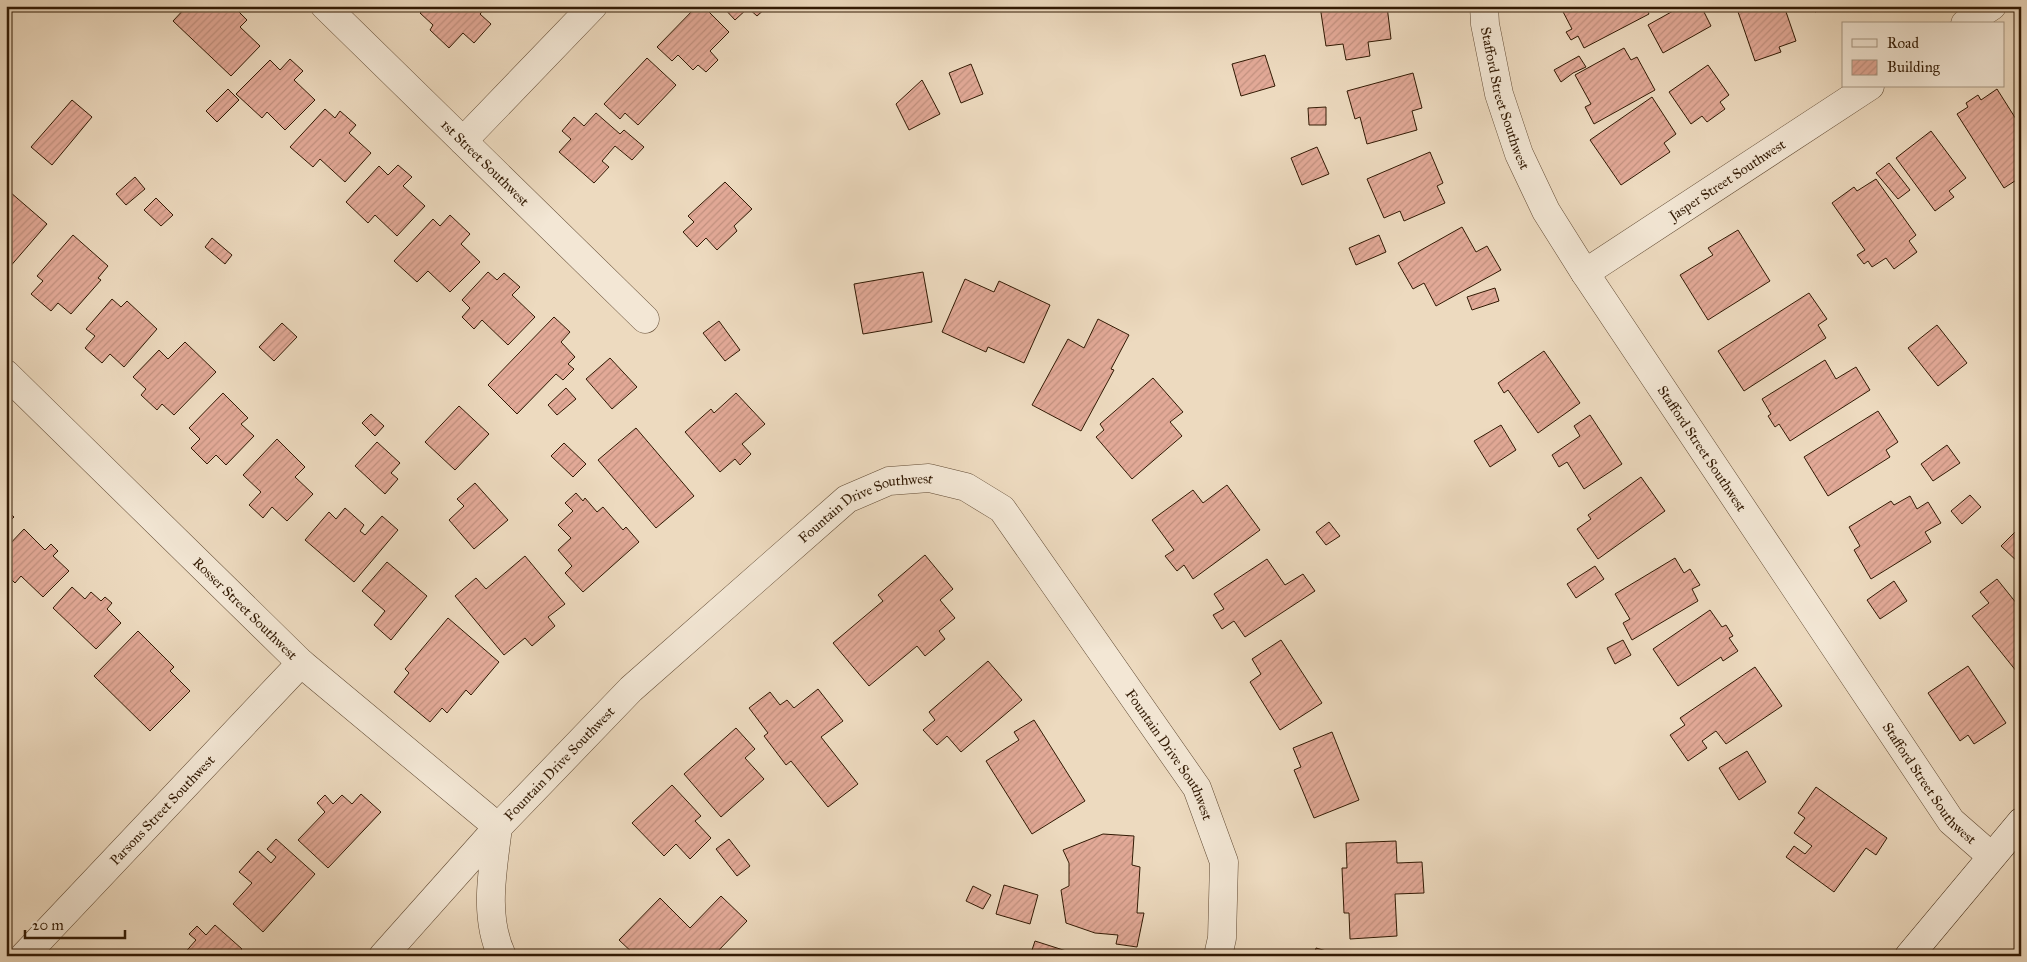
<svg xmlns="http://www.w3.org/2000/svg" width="2027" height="962" font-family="'IM FELL Great Primer',serif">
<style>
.building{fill:url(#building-hatch);stroke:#321a04}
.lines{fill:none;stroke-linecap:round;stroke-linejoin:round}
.street-casing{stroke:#614a33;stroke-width:29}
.secondary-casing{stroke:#321a04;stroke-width:29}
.street{stroke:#f3e7d5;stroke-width:28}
.secondary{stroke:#f3e7d5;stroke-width:28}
.labels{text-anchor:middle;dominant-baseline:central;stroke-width:4.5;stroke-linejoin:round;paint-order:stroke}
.street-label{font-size:14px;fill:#321a04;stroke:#f3e7d5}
</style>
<defs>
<pattern id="building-hatch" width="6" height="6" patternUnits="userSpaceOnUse" patternTransform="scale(1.25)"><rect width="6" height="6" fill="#e2a997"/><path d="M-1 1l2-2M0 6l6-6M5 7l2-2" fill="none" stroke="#c29180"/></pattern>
</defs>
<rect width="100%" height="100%" fill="#eddabf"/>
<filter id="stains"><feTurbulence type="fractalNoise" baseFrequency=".004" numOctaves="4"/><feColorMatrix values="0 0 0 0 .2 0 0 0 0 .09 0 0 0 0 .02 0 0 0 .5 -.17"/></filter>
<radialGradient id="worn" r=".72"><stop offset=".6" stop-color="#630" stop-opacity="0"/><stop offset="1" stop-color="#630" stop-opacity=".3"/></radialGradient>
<g class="building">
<polygon points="187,6 219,6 220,8 222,6 233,6 247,20 240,27 260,46 231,76 173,21"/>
<polygon points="427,6 487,6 480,14 491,24 474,43 463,33 449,48 430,30 433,25 420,13"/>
<polygon points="697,6 703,6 729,32 710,51 718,60 706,72 698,65 693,70 678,55 672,61 657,47"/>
<polygon points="722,6 766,6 767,7 757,16 748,8 735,20"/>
<polygon points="1320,6 1387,6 1391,39 1368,42 1370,56 1346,60 1343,44 1326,46"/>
<polygon points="1560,6 1645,6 1649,14 1584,48 1578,36 1571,40 1566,32 1572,29"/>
<polygon points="1682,6 1701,6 1711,26 1663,53 1648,25"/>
<polygon points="1736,6 1784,6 1796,41 1779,47 1781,52 1755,61"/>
<polygon points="1813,6 1832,6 1815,12"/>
<polygon points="1624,48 1631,60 1637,57 1655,90 1594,124 1585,107 1591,104 1575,75"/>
<polygon points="1265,55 1275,86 1241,96 1232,64"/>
<polygon points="1579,56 1586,67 1573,73 1561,82 1554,70"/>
<polygon points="647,58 676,85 638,125 625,113 620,119 604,104"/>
<polygon points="290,59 303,71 294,80 315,100 285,130 267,112 262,118 236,94 270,60 280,70"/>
<polygon points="971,64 983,94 961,103 949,73"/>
<polygon points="1708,65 1729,95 1720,102 1725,109 1707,122 1702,116 1691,124 1669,92"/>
<polygon points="1413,73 1422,108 1412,111 1417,130 1367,144 1360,117 1355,119 1347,91"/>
<polygon points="922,80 940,114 909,130 896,104"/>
<polygon points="228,89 239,100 217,122 206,111"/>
<polygon points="1997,89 2021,127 2021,177 2004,188 1957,114 1968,107 1966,103 1978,95 1981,100"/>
<polygon points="1652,97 1676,134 1664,143 1670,152 1621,185 1590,140"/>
<polygon points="72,100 92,117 52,165 31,147"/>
<polygon points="1326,107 1326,125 1309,125 1308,108"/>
<polygon points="325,109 335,118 340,111 356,125 349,133 371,153 345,182 320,159 313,167 290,147"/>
<polygon points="596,113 620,134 624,130 644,147 632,160 615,146 602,161 609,167 594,183 559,152 571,139 562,131 574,117 584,126"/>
<polygon points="1931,131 1966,178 1949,191 1954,197 1935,211 1896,158"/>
<polygon points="1317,147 1329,174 1302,185 1291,158"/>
<polygon points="1430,152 1443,183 1437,186 1445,203 1404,221 1400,211 1384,218 1367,179"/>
<polygon points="1889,163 1910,190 1898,199 1876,173"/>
<polygon points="398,165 412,177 403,186 425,206 397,236 375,215 368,223 346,202 379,166 388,175"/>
<polygon points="135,177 145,189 126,205 116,194"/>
<polygon points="1876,179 1916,235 1909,241 1917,252 1894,269 1886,258 1872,267 1868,261 1864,264 1857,255 1865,250 1832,203 1854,187 1857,191"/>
<polygon points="725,182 752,209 734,226 737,231 717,250 706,238 697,247 683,232 694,222 688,216"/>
<polygon points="10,192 47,224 8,269 6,268 6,196"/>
<polygon points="156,198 173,215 161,226 144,210"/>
<polygon points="450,215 470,234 461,244 480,262 450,292 428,271 417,282 394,261 433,219 440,226"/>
<polygon points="1462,227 1476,252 1487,246 1501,270 1436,306 1424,283 1413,289 1398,263"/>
<polygon points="1738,230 1770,281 1708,320 1680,275 1713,255 1708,248"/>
<polygon points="73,235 108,266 98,278 101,280 71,314 58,303 51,311 31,294 43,281 37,276"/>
<polygon points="1379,235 1386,252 1356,265 1349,248"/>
<polygon points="212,238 232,255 225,264 205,247"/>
<polygon points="488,272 497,280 504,273 520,287 512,295 535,317 508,345 482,320 474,329 462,317 470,308 462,300"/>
<polygon points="923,272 932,322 863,334 854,284"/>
<polygon points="965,279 994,292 999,281 1050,305 1024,363 988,347 986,352 942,332"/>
<polygon points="1495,288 1499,301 1472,310 1467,297"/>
<polygon points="1809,293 1827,319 1818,325 1826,338 1744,391 1718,351"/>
<polygon points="112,299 121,307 127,301 157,329 124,367 110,354 102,363 85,348 95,336 86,329"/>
<polygon points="554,317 570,332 561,342 575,357 568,364 574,369 563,380 556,374 517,414 488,385"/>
<polygon points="1098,319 1129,335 1111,369 1114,370 1081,431 1032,405 1068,339 1084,348"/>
<polygon points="719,321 740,350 725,361 703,333"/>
<polygon points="282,323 297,337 274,361 259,347"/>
<polygon points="1937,325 1967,363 1938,386 1908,348"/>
<polygon points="185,342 216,372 174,415 162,404 157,410 141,395 146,389 133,377 159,350 168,359"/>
<polygon points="1544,351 1580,403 1538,433 1508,390 1504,393 1498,383"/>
<polygon points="610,358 637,387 612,409 586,379"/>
<polygon points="1825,360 1836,379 1856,367 1870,390 1790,441 1779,424 1775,427 1768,416 1771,414 1762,399"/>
<polygon points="1153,378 1183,412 1170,422 1182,436 1132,479 1096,437 1104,430 1100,424"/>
<polygon points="566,388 576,399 557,415 548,405"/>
<polygon points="223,393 248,418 241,424 254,436 226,465 216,455 207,464 191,448 200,439 189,428"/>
<polygon points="736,393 765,424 742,444 751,454 740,465 735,459 720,472 685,432 711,409 714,413"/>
<polygon points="459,406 489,434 455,470 425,442"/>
<polygon points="1878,411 1898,442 1886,450 1890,457 1828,496 1804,457"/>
<polygon points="371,414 384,426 375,436 362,423"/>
<polygon points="1590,415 1622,464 1584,489 1567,462 1559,467 1552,455 1580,436 1574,426"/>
<polygon points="1501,425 1516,450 1490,467 1474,441"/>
<polygon points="636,428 694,496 656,528 598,460"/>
<polygon points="277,439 305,467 295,477 313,494 287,521 272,507 263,518 249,505 261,492 243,475"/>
<polygon points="377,442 400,463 391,473 398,479 385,494 355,466"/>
<polygon points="564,443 586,464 573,477 551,456"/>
<polygon points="1947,445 1960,463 1933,481 1921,464"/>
<polygon points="1641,477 1665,511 1598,559 1577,529 1591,519 1588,515"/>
<polygon points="475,483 508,520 474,549 449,520 464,506 457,499"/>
<polygon points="1227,485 1260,530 1193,579 1184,565 1177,571 1165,556 1174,550 1152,520 1193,490 1203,503"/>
<polygon points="576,493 583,501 585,498 597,512 603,507 623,530 626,527 639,542 583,592 565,573 572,566 558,550 571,538 558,525 573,511 565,503"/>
<polygon points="1970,495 1981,507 1962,524 1951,511"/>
<polygon points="1910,496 1917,509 1928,502 1941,523 1925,532 1931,542 1871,579 1854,550 1860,546 1849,527 1891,501 1894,505"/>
<polygon points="345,508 364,525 360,531 365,535 382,516 398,530 354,582 305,540 329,512 336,519"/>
<polygon points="6,510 14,517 6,525"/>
<polygon points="1329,522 1340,536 1326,545 1316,532"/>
<polygon points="2021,526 2021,565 2001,546"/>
<polygon points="24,529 45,550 51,544 58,551 53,556 69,571 43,597 21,576 15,583 6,574 12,568 6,562 6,548"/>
<polygon points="925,555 953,589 940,600 955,618 939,631 945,639 925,656 917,646 869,686 833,643 883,601 878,595"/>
<polygon points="525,556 565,604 548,617 555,626 532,646 525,638 504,655 455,596 476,578 486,589"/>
<polygon points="1675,558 1684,573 1690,569 1700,585 1692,589 1698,601 1632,640 1623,623 1630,619 1615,594"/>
<polygon points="1267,559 1285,585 1303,574 1315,591 1245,637 1234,621 1222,629 1213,615 1224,609 1214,594"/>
<polygon points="387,562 427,596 391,640 374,625 385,611 362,591"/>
<polygon points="1595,566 1604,579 1576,598 1567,584"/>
<polygon points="1997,579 2021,609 2021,677 1972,616 1989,603 1980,592"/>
<polygon points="1894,581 1907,601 1880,619 1867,600"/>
<polygon points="72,587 85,599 91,592 101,601 105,597 112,603 107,609 121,623 96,649 53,608"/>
<polygon points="1710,610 1722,627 1726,625 1733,636 1729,638 1738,651 1723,661 1721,657 1678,686 1653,649"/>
<polygon points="448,618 499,662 471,695 466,690 447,713 442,708 430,722 394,692 409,673 405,669"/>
<polygon points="138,631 174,667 170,671 190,691 150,731 94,676"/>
<polygon points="1281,640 1322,703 1280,730 1250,682 1261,674 1252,659"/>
<polygon points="1623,640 1631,655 1615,664 1607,648"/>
<polygon points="988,661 1022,700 961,752 947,736 937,745 923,730 935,720 929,712"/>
<polygon points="1968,666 2006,723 1974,744 1968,735 1960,741 1928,693"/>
<polygon points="1755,667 1782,706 1726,744 1716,731 1702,741 1707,748 1688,761 1670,735 1685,725 1680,718"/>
<polygon points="818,689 843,721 821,737 858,784 828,807 791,761 786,765 764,736 768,733 749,708 770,692 780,705 787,700 794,708"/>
<polygon points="1034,720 1085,801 1032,834 986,761 1019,740 1014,732"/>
<polygon points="736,728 755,749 745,758 764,779 721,817 684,774"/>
<polygon points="1332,732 1359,800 1314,818 1294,770 1301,767 1293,748"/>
<polygon points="1747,751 1766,782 1739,800 1719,768"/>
<polygon points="672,785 701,816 695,821 711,838 690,859 676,844 664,856 632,823"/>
<polygon points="1816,787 1887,838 1876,855 1866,848 1834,892 1786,857 1794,846 1805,854 1812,846 1794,833 1805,818 1798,813"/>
<polygon points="361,794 381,812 328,868 298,840 325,812 317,803 325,795 333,804 342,795 352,804"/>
<polygon points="1103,834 1134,836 1132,865 1140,867 1137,913 1144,913 1137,947 1116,944 1118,935 1095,933 1066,923 1061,890 1069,886 1069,863 1063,850"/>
<polygon points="276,839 315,874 263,932 233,904 252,883 239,872 258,851 271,863 276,857 267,849"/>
<polygon points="729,839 750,866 737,876 716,849"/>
<polygon points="1396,841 1397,863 1422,862 1424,893 1395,894 1397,936 1350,939 1349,913 1344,913 1342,868 1347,868 1346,843"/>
<polygon points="1004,885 1038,895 1030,924 996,914"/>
<polygon points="973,886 991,895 983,909 966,901"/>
<polygon points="721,896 747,921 716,953 719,956 636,956 619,940 660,898 690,928"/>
<polygon points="215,925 242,949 236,956 182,956 196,940 189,934 197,926 206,935"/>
<polygon points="1035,941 1082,956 1030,956"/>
<polygon points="1316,948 1344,956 1314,956"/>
</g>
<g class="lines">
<g class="street-casing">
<g id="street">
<path id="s1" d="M325,6L645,319"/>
<path id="s2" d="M1484,6L1485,24L1499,94L1519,154L1546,211L1585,273L1951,821L1991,856"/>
<polyline points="1965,24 1992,6"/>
<polyline points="463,141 593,6"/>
<path id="s3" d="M1585,273L1870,86"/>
<path id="s4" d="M6,374L301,663L498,827C493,870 483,915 502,956"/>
<path id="s5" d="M24,956L301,663"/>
<path id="s6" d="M383,956L498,827L631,689L847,499L889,481L929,478L966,487L1002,509L1197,788L1224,862L1222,938L1218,956"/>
</g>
</g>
<g class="secondary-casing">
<polyline id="secondary" points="1909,956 2021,822"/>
</g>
<use href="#street" class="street"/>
<use href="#secondary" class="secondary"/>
</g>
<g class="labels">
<g class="street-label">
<text stroke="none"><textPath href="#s2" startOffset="95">Stafford Street Southwest</textPath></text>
<text stroke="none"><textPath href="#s1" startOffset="224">1st Street Southwest</textPath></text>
<text stroke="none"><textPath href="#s3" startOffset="170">Jasper Street Southwest</textPath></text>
<text stroke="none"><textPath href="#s2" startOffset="500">Stafford Street Southwest</textPath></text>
<text stroke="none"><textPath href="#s6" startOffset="666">Fountain Drive Southwest</textPath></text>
<text stroke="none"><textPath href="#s4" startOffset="335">Rosser Street Southwest</textPath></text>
<text stroke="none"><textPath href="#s6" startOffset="1116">Fountain Drive Southwest</textPath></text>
<text stroke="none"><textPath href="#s6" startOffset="261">Fountain Drive Southwest</textPath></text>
<text stroke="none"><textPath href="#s2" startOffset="905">Stafford Street Southwest</textPath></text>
<text stroke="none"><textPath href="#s5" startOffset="201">Parsons Street Southwest</textPath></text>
</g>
</g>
<rect width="2027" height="962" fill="none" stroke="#eddabf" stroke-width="25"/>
<rect x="8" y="8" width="2012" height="947" fill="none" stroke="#321a04" stroke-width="2.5"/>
<rect x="12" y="12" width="2002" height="937" fill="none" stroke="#321a04"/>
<rect x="1842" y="22" width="162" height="65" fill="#f3e7d5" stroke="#a69581"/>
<rect x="1852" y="39" width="25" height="8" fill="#f3e7d5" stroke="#a69581"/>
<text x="1887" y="48" font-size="15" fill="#321a04">Road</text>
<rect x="1852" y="60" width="25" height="15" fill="url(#building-hatch)" stroke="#a69581"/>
<text x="1887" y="72" font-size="15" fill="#321a04">Building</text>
<path d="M25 930v8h100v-8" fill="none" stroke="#321a04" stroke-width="2.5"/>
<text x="32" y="930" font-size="15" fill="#321a04" stroke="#f3e7d5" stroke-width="4" paint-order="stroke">20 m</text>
<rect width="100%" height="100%" filter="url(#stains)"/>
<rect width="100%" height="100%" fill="url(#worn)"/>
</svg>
